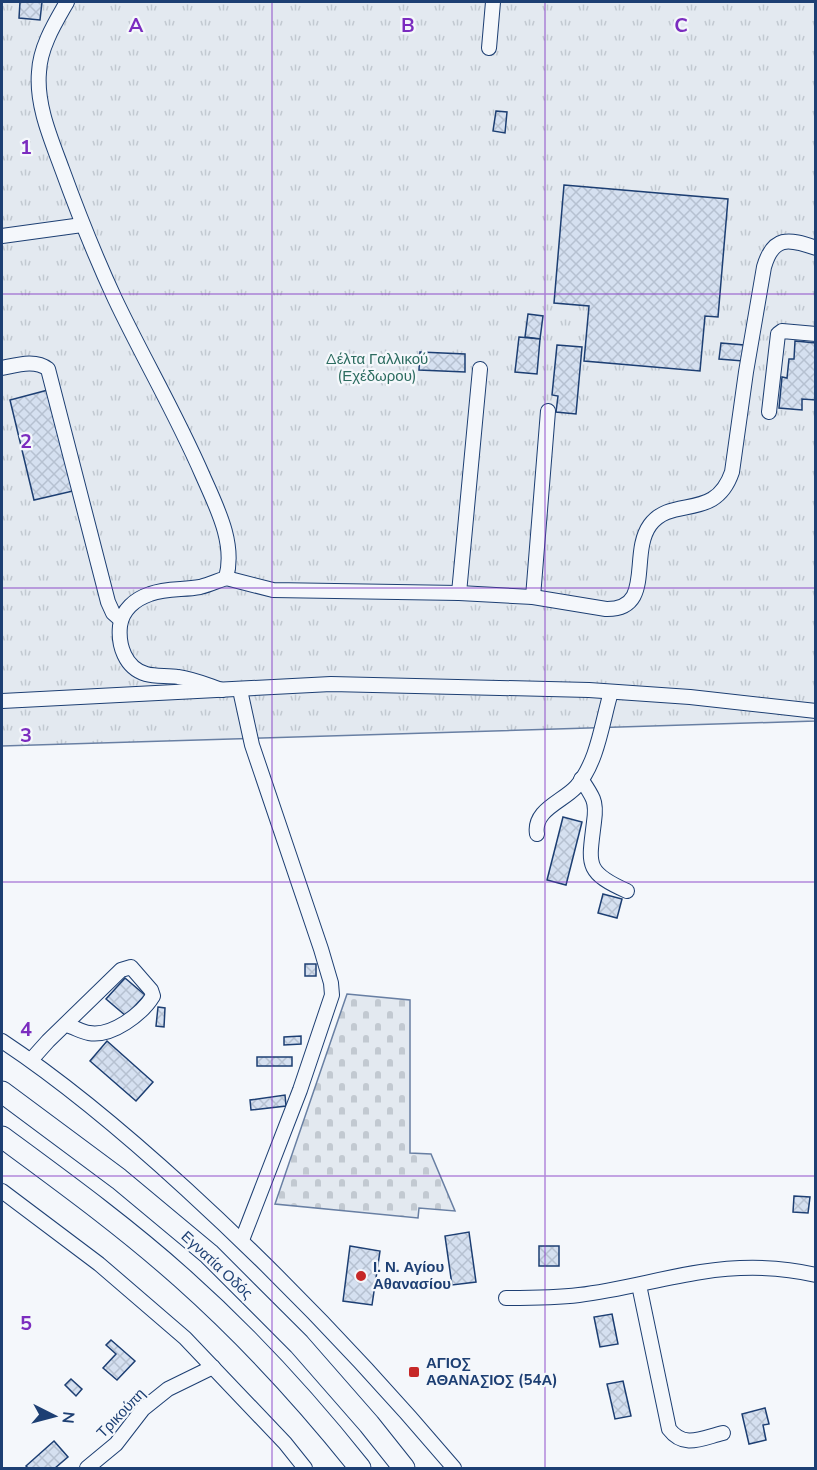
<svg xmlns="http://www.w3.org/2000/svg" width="817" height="1470" font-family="'Nunito Sans',sans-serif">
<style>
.grass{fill:url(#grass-tufts);stroke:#687fa3;stroke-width:1.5}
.cemetery{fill:url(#cemetery-stones);stroke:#687fa3;stroke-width:1.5}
.building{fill:url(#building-cross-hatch);stroke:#1d3f73;stroke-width:1.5}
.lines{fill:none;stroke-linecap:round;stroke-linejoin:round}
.minor-casing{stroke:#1d3f73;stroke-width:16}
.highway-casing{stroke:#1d3f73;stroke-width:23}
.minor{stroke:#f4f7fb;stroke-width:14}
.highway{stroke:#f4f7fb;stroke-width:21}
.grid{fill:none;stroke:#7b2cbf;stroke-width:1.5;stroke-opacity:0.55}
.poi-dot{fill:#c62828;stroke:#f4f7fb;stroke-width:2}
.labels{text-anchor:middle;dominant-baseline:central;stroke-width:4.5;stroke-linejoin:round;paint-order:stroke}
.park-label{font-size:15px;fill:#2c6c60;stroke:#f4f7fb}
.street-label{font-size:15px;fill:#1d3f73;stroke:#f4f7fb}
.poi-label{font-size:15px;font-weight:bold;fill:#1d3f73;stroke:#f4f7fb;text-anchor:start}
.grid-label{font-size:20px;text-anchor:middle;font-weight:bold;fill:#7b2cbf;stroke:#f4f7fb;stroke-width:4.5;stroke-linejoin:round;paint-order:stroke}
</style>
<defs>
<pattern id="grass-tufts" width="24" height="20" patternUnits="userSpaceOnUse" patternTransform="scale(1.5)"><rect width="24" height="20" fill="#e3e9f0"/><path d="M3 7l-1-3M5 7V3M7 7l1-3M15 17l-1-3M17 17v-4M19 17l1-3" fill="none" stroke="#c2c9d1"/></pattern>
<pattern id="cemetery-stones" width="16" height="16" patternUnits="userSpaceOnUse" patternTransform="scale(1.5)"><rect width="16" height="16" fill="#e3e9f0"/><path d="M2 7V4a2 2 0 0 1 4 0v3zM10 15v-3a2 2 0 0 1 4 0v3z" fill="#c2c9d1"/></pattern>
<pattern id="building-cross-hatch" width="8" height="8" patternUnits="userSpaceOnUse" patternTransform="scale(1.5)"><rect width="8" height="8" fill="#d5e0f0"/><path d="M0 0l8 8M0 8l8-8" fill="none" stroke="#b6c1d1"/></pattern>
</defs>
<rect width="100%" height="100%" fill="#f4f7fb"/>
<polygon class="grass" points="2,2 815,2 815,721 2,746"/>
<polygon class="cemetery" points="347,994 410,1000 410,1153 431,1154 455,1211 419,1208 418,1218 275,1204"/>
<g class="building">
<polygon points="20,2 42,2 40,20 19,18"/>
<polygon points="496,111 507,112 505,133 493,131"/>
<polygon points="564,185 728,199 718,317 705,316 700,371 584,361 589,306 554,303"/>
<polygon points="528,314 543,316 540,339 525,337"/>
<polygon points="519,337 540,339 537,374 515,372"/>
<polygon points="795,341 816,343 816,400 802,399 802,410 779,408 782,377 787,378 789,359 794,359"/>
<polygon points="721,343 744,345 743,361 719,359"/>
<polygon points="557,345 582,347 576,414 556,412 558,396 552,395"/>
<polygon points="420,352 465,354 465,372 419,370"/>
<polygon points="48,390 73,491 34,500 10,400"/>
<polygon points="563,817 582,822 566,885 547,880"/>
<polygon points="603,894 622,899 617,918 598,913"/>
<rect x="305" y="964" width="11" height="12"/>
<polygon points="125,978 145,995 126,1016 106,999"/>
<polygon points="158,1007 165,1008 164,1027 156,1026"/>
<polygon points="301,1036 301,1044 284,1045 284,1037"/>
<polygon points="107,1041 153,1082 136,1101 90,1061"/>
<rect x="257" y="1057" width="35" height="9"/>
<polygon points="285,1095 286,1106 251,1110 250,1100"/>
<polygon points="794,1196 810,1197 808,1213 793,1212"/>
<polygon points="469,1232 476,1282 452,1285 445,1236"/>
<polygon points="350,1246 380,1251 372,1305 343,1301"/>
<rect x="539" y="1246" width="20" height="20"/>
<polygon points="612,1314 618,1344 600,1347 594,1317"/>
<polygon points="111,1340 135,1361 117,1380 103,1368 116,1354 106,1345"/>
<polygon points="71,1379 82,1389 76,1396 65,1385"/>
<polygon points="623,1381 631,1416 615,1419 607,1384"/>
<polygon points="765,1408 769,1424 763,1425 766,1440 749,1444 742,1414"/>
<polygon points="54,1441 68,1457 55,1468 28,1468 26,1466"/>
</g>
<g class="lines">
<g class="minor-casing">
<g id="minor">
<path d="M67,2C55,23 40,47 39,72C36,105 51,139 62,169C78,213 95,256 115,299C143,358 176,414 202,474C216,506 236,543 226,578C217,581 209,585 200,587C183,590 166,588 150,594C135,599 122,610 120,626C118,645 125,668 146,674C156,677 168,675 178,677C193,679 207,685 222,690"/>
<polyline points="489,48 493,2"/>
<polyline points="2,236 82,225"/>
<path d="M2,368C17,365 35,359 48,369L108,602L113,613L121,620"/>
<polyline points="769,412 778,334 782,331 816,334"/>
<path d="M226,578L273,590L459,593L533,597L606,609C655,610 629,554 650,525C672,495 715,522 732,472L746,372L764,267C773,236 788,238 816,248"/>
<polyline points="459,593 480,369"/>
<polyline points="533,597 548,411"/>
<polyline points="240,690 252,745 321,949 331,983 332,995 300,1090 242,1240"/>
<polyline points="2,701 331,684 589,690 690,697 816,711"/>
<path d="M581,779C585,785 590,792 593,799C596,806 595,815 594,822C589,864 584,872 627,891"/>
<path d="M537,834C533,810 562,802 576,787C598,762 602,722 611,692"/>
<path d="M2,1041C67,1084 128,1136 186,1189C281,1276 371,1370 454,1468"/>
<path d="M31,1060L48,1041L121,970L131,967L151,990L153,996C142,1014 112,1037 89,1033C82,1032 74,1027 66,1025"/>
<polyline points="2,1191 99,1264 185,1338 285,1443 305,1468"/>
<path d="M639,1285L669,1429C684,1449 702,1438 723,1433"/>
<path d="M506,1298C530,1298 555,1298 579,1295C621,1290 661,1278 701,1272C739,1266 778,1266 816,1275"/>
<polyline points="87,1468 116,1444 143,1409 168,1389 213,1367"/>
</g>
</g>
<g class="highway-casing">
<g id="highway">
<polyline points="2,1092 119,1179 209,1254 299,1344 369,1424 404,1468"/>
<path d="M2,1137C63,1182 125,1227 182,1278C247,1336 306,1400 360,1468"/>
</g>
</g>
<use href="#minor" class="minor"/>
<use href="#highway" class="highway"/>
</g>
<path class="grid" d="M272,2V1468M545,2V1468M2,294H816M2,588H816M2,882H816M2,1176H816"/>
<g class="poi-dot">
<circle cx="361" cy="1276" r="6"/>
<rect x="408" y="1366" width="12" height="12" rx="3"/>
</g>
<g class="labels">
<g class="park-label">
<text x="377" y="359">Δέλτα Γαλλικού<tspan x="377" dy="17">(Εχέδωρου)</tspan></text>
</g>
<g class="street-label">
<text transform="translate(217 1265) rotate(43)">Εγνατία Οδός</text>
<text transform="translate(121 1413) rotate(-46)">Τρικούπη</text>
</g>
<g class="poi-label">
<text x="373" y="1267">Ι. Ν. Αγίου<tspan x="373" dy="17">Αθανασίου</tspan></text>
<text x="426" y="1363">ΑΓΙΟΣ<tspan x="426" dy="17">ΑΘΑΝΑΣΙΟΣ (54Α)</tspan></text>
</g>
</g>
<g class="grid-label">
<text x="136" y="32">A</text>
<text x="408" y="32">B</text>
<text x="681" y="32">C</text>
<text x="26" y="154">1</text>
<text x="26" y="448">2</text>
<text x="26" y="742">3</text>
<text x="26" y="1036">4</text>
<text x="26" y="1330">5</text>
</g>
<rect width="817" height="1470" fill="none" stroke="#1d3f73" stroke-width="6"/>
<g transform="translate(54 1416) rotate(96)" stroke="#f4f7fb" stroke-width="4.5" paint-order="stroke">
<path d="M0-4.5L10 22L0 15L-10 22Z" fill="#1d3f73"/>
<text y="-9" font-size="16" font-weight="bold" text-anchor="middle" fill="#1d3f73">N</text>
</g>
</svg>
